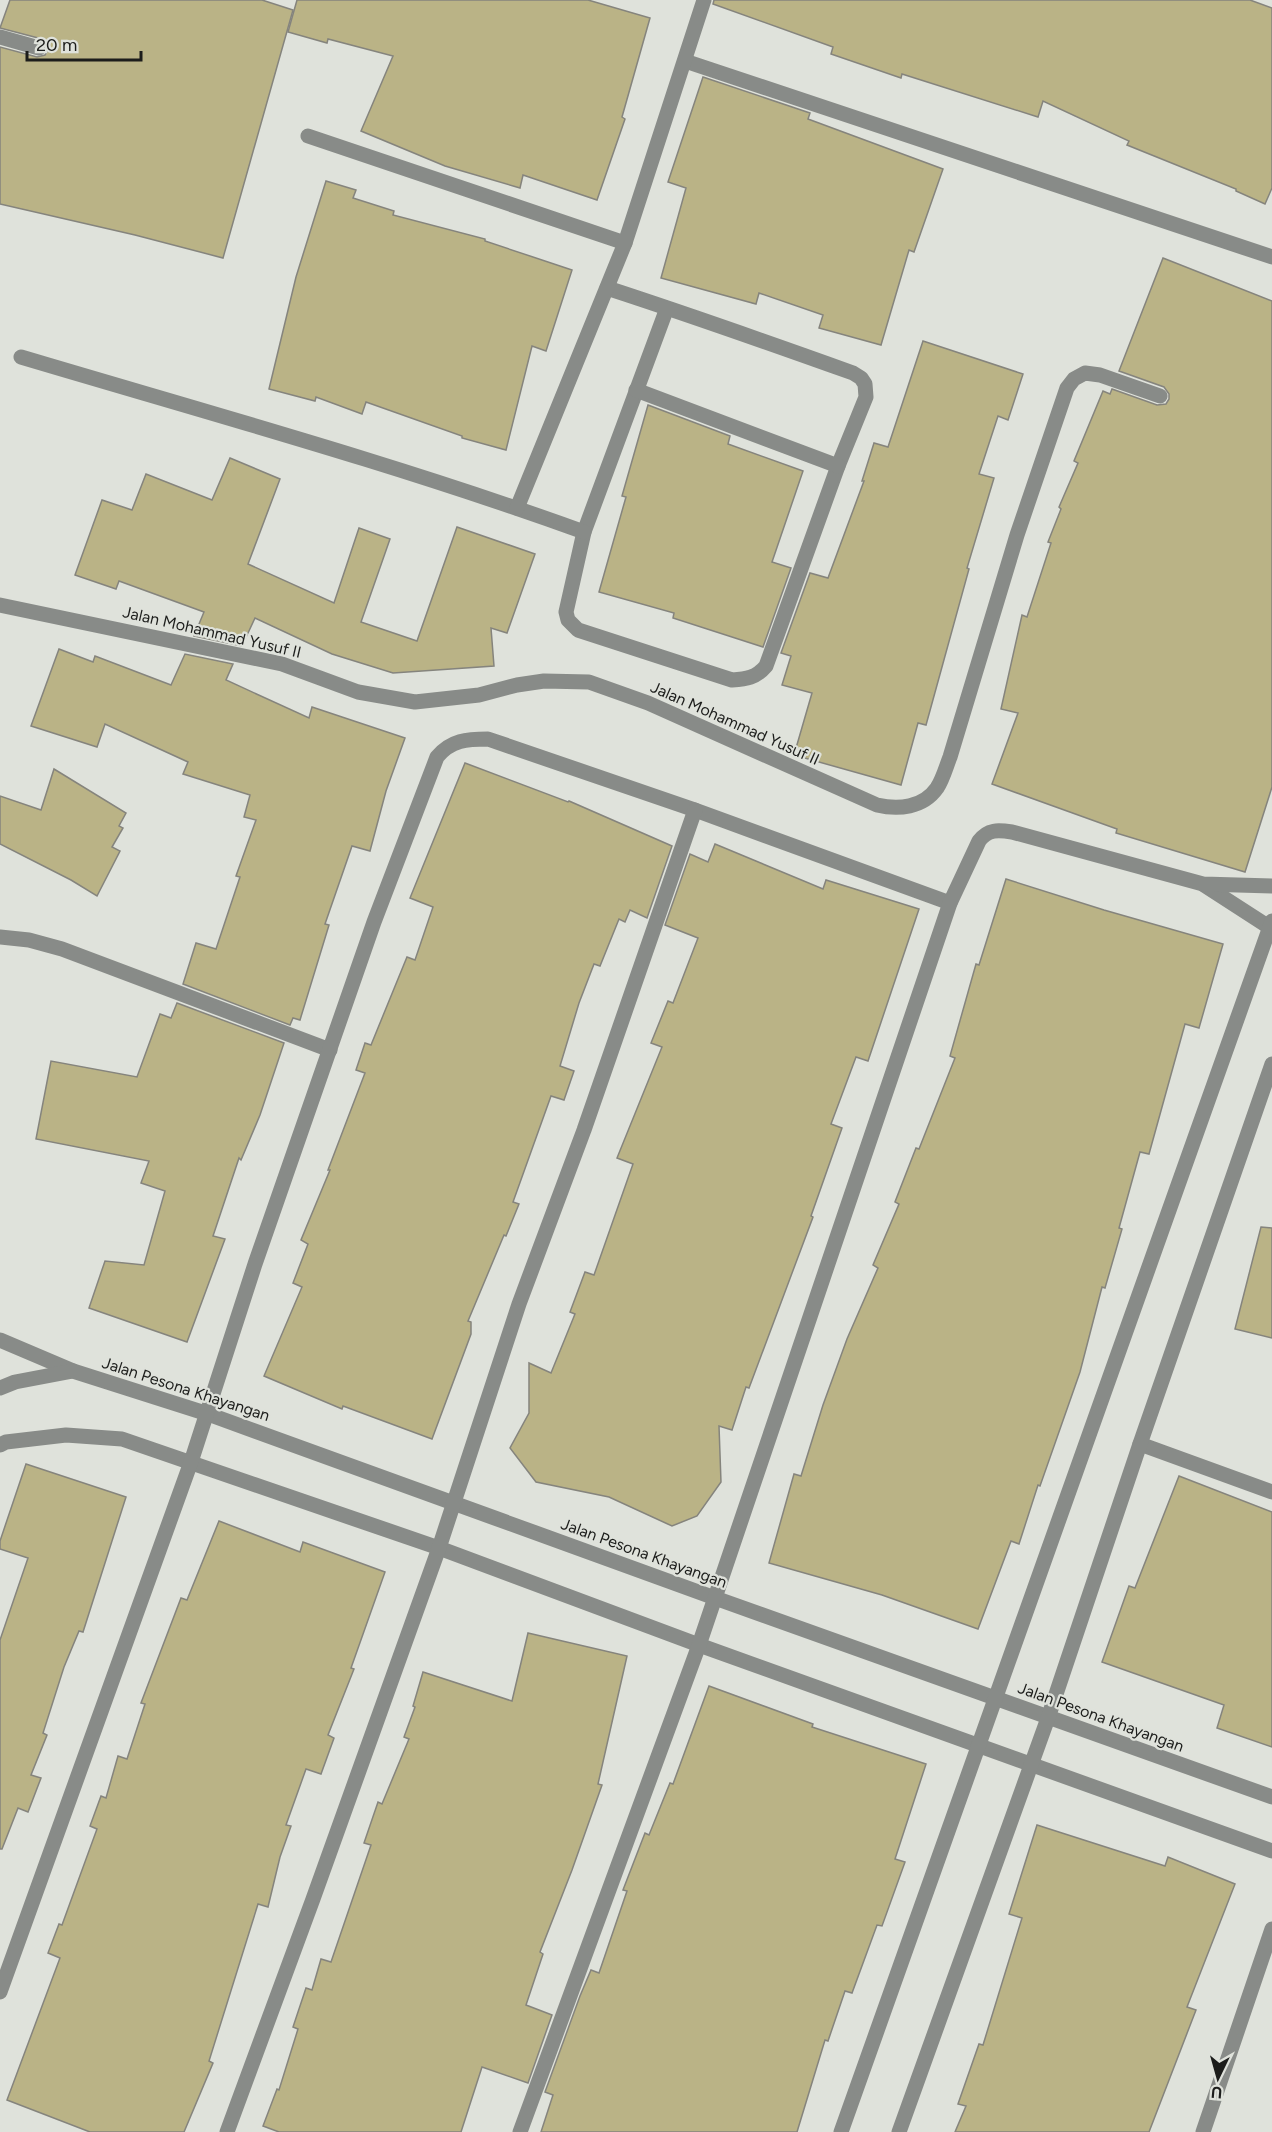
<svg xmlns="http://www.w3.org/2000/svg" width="1272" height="2132" font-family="Figtree,sans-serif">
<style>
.building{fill:#bab386;stroke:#85847d;stroke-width:1.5}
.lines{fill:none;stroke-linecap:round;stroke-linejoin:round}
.minor{stroke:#888b88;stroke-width:15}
.labels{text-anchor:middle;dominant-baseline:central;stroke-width:4.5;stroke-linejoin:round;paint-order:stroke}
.street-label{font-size:16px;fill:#1c1d1b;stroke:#dfe2db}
</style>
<rect width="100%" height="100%" fill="#dfe2db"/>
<g class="building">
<polygon points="10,0 262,0 293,10 223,258 135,235 0,204 0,47 37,57 45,55 48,50 46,42 42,39 0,28"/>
<polygon points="297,0 588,0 650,18 622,117 625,119 597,200 523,175 520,188 445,166 361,131 393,56 328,39 327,43 288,32"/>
<polygon points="714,0 1250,0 1272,8 1272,188 1265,204 1236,191 1236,189 1127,145 1129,141 1043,101 1038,117 902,74 901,78 831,54 833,47 713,4"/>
<polygon points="703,77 810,113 808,119 943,169 914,252 909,250 881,345 819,328 823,315 759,293 756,304 661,278 686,188 668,182"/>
<polygon points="326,181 356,190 353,198 394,211 393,215 485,239 485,241 572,270 546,351 532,346 506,450 462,438 462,436 366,402 362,414 316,397 315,401 269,389 296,277"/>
<polygon points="1163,258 1272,301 1272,787 1245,872 1116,833 1117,829 992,784 1018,713 1001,709 1022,615 1027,617 1051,543 1048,542 1061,509 1059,507 1078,463 1074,461 1103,391 1110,394 1112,389 1157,405 1166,404 1169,399 1169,394 1164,387 1119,371"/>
<polygon points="923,341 1023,374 1008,420 998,416 979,474 994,478 967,568 969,569 926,725 918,723 901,785 794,755 812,693 782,685 791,656 781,653 810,573 828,578 864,481 862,481 874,443 888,447"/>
<polygon points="648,405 730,436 728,444 803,471 772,562 791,568 763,647 673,618 674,613 599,592 626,497 622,496"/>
<polygon points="230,458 280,479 248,564 334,603 359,528 390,539 361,622 417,641 457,527 535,554 507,633 491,628 494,666 393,673 332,654 255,618 242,646 194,636 204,612 119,581 116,589 75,575 102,500 132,510 146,474 212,500"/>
<polygon points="59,649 93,662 95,656 171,685 185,654 233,664 226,680 309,718 312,707 405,738 386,791 370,851 352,846 325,924 329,925 300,1020 293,1018 290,1025 183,984 196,943 216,949 240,877 236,876 256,820 244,817 250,795 183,774 188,762 105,724 97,747 31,726"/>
<polygon points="465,763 568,802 569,801 672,846 647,918 630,910 625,922 619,919 600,966 594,964 579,1003 560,1066 574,1071 564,1100 551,1096 513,1202 519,1204 506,1236 504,1235 468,1321 471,1322 471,1334 432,1439 343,1406 342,1409 264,1376 302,1287 293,1283 308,1244 301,1240 330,1170 328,1170 365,1073 356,1070 365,1043 371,1045 407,957 415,960 433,907 410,898"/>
<polygon points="54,769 126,813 119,826 123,828 112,847 120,851 97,896 71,880 0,844 0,796 41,810"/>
<polygon points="715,844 823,889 826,880 919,909 868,1061 856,1057 831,1124 842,1128 811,1216 813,1217 749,1388 746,1387 732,1430 719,1426 721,1482 697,1516 672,1526 609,1497 536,1482 510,1448 529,1413 529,1363 551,1373 575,1314 570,1312 585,1272 594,1275 633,1164 617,1158 662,1047 651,1043 668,1001 673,1003 698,938 665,925 690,854 708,862"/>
<polygon points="1006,879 1104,910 1223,944 1199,1028 1185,1024 1149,1154 1140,1152 1119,1228 1122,1229 1105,1288 1102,1287 1080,1372 1040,1486 1038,1485 1019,1544 1011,1541 978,1629 882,1595 769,1563 794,1474 801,1476 823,1405 847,1339 878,1268 873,1265 899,1204 895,1202 916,1148 919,1149 955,1058 950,1056 976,964 979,965"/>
<polygon points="177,1003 284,1043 260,1115 241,1160 239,1158 213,1236 225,1239 187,1342 89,1308 105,1261 144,1265 165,1191 141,1183 149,1161 36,1139 51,1061 137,1077 160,1014 171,1018"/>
<polygon points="1261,1227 1272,1228 1272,1338 1235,1329"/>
<polygon points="26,1464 126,1497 83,1632 79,1631 64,1667 43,1733 47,1735 31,1775 41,1778 28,1812 18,1808 2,1849 0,1849 0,1640 28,1558 0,1549 0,1541"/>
<polygon points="1179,1476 1272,1512 1272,1747 1217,1728 1224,1705 1102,1662 1129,1586 1135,1588"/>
<polygon points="219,1521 300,1552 303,1542 385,1572 351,1668 354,1669 328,1735 334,1738 321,1774 306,1769 286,1825 291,1826 280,1857 268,1907 258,1904 209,2061 213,2063 184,2132 90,2132 7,2100 60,1958 48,1953 59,1924 62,1925 97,1829 90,1826 101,1796 106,1798 118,1756 127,1759 145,1704 141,1703 181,1598 187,1600"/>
<polygon points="528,1633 627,1656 598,1784 602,1785 572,1870 540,1952 543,1954 526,2005 552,2015 528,2083 482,2067 461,2132 279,2132 263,2126 277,2089 279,2090 298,2029 293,2027 306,1988 312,1990 321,1959 331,1962 371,1845 364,1843 378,1802 382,1804 409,1739 404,1737 415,1707 413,1706 423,1672 512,1701"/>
<polygon points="709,1686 813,1724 812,1727 926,1764 895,1859 905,1862 882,1926 877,1925 852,1993 845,1991 828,2041 825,2040 797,2132 541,2132 553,2095 545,2092 580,1996 591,1970 599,1973 627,1891 623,1890 645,1833 649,1835 670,1783 673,1784"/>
<polygon points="1037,1825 1165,1866 1168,1857 1235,1884 1187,2007 1196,2010 1149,2132 955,2132 966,2106 958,2104 979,2044 983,2045 1022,1918 1009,1914"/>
</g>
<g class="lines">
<g class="minor">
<polyline points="0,37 39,48"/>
<polyline points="685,61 1272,257"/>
<polyline points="308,136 625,243"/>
<path d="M607,288C690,315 772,344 853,373L861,378L865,384L866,397L838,466L766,666C756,678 746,679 732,680L578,630L568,620L566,612L584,532L667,308"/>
<path d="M21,357C209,413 399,465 584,532"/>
<polyline points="636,390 838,466"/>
<polyline points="517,508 625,243 704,0"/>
<path d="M0,605L282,664L358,692L415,702L479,695L517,685L544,681L589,682L648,703L877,805C898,810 923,808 937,788C943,779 946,767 950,757L1017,535L1067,388L1074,379L1085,373L1100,375L1160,396"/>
<polyline points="1204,885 1272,929"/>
<polyline points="0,937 29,940 62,949 330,1050"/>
<polyline points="0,1340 73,1371"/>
<polyline points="0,1388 15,1382 73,1371 208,1414 715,1598 1272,1797"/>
<polyline points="1140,1444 1272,1492"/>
<polyline points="0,1445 6,1442 66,1435 122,1439 439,1548 699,1645 1272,1851"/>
<path d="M0,1992L191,1462L255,1264L374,922L437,757C451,740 467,739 488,739L695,810L950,903"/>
<polyline points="227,2132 313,1899 439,1548 519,1304 584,1130 695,810"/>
<path d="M520,2132L699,1645L950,903L979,841C988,829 998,830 1012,832L1203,884L1272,886"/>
<polyline points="841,2132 1272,921"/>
<polyline points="899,2132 1048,1718 1140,1444 1272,1064"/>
<polyline points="1203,2132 1272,1929"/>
</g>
</g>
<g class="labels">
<g class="street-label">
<text transform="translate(212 632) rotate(13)">Jalan Mohammad Yusuf II</text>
<text transform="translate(735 723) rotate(24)">Jalan Mohammad Yusuf II</text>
<text transform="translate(186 1389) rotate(18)">Jalan Pesona Khayangan</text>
<text transform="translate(644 1553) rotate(20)">Jalan Pesona Khayangan</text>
<text transform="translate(1101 1717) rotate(20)">Jalan Pesona Khayangan</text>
</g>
</g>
<g transform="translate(1218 2078) rotate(185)" stroke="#dfe2db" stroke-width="4.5" paint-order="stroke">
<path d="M0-4.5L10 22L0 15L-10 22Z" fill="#1c1d1b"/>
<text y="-9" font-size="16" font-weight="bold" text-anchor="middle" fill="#1c1d1b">U</text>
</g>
<path d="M27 51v9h114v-9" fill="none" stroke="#1c1d1b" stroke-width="3"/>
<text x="36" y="51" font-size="18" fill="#1c1d1b" stroke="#dfe2db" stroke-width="4.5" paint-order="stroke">20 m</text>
</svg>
